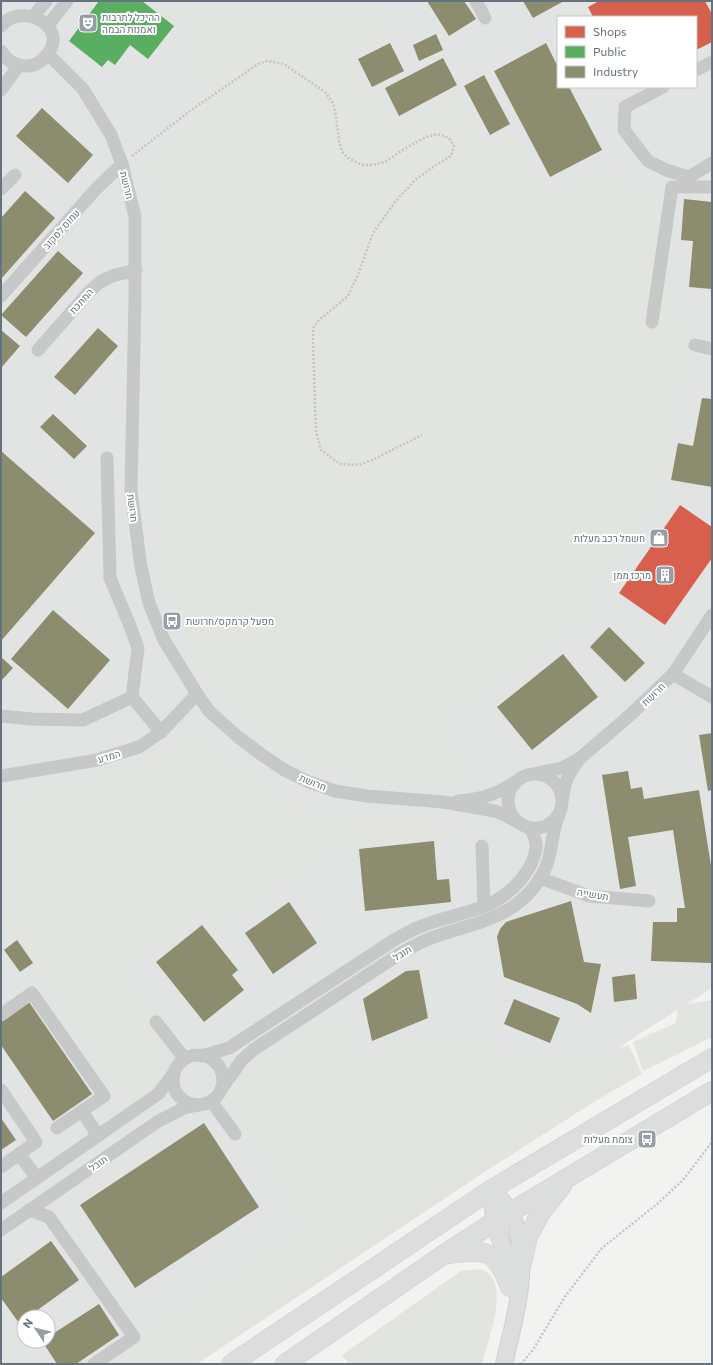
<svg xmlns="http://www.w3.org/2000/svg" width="713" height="1365" font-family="Commissioner,Heebo,sans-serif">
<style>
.built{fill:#e2e4e3;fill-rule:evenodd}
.green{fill:#e2e4df}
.shops{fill:#d6604d}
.public{fill:#5aae61}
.industry{fill:#8c8c6e}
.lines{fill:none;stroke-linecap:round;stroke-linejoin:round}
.major-casing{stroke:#cfd0d0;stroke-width:18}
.highway-casing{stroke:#cecece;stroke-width:20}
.path{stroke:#c4c5c5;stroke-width:2.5;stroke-dasharray:2 2;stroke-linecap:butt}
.minor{stroke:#c7c8c8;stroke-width:13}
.major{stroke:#dcdddd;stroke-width:16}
.highway{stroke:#dcdddd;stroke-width:19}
.labels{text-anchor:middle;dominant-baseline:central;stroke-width:4;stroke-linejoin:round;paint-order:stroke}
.poi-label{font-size:10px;fill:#66727d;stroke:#fff;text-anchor:end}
.street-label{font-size:10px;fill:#66727d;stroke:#fff}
</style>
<rect width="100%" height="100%" fill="#f2f2f1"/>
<path class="built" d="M1,1H712V988L630,1040L227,1332L179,1364H1ZM558,17H696V87H558ZM24,1317H48V1341H24Z"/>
<g class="green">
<polygon points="187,1 374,1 391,30 349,57 396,128 458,95 488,147 511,136 547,195 608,167 629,183 654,193 685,350 661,494 587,601 597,608 442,721 467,783 433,785 395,783 337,773 308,761 272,741 230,703 198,666 180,627 163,572 155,497 162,263 158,209 148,166 190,121 201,88"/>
<polygon points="191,733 277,796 305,808 361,819 459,826 457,838 326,851 220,927 203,910 134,965 131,980 182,1045 169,1057 146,1091 128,1105 1,915 1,805 19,795 142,765 170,749"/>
<polygon points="712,1000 712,1037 643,1071 633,1042 676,1023 678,1006"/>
<polygon points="344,1010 357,1063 429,1032 456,1035 530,1056 588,1058 629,1045 642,1074 597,1100 486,1171 197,1364 103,1364 307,1225 226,1101 247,1072"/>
<path d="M481,1269C484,1271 488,1273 491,1276C506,1294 487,1344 482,1364H349L342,1355L461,1271Z"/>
<polygon points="1,1333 25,1364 1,1364"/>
</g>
<g class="shops">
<polygon points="599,1 705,1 712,14 712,42 696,50 696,17 593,17 588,7"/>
<polygon points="680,505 712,527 712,558 665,625 619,593"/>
</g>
<polygon class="public" points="99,1 142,1 174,26 148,59 130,45 115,65 108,60 102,67 69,41"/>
<g class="industry">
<polygon points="427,1 464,1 476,19 449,36"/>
<polygon points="523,1 564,1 533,18"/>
<polygon points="436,34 443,50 419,61 413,45"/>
<polygon points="390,43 404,71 372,87 358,59"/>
<polygon points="546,43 558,67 558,87 569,87 602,150 550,177 494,71"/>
<polygon points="443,58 457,85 399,116 385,88"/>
<polygon points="484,75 510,124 490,135 464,86"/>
<polygon points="42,108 93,155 68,183 16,136"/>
<polygon points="25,191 55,218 1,279 1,218"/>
<polygon points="684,199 712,202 712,289 689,287 693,241 681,240"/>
<polygon points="58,251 83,273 26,337 1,315"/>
<polygon points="98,328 118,346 75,395 54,377"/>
<polygon points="1,330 20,346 1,368"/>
<polygon points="702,398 712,399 712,487 671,480 678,443 693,446"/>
<polygon points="53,414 87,446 74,459 40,427"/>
<polygon points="1,451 95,533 1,641"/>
<polygon points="53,610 110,660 68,709 11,659"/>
<polygon points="609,627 645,663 625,682 590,647"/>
<polygon points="563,654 598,697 532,750 497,707"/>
<polygon points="1,657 13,668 1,681"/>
<polygon points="712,733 712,790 708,791 699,735"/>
<polygon points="628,771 631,789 642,787 644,799 699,790 712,872 712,963 651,961 653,922 677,922 677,908 685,908 673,830 628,837 636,886 620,889 602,775"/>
<polygon points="434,841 437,880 449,879 451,902 365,911 359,849"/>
<polygon points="571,901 584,962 601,964 591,1013 577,1004 504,977 497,937 500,929 506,922"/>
<polygon points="289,902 317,943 273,974 245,933"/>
<polygon points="202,925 238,970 232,975 244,990 204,1022 156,962"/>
<polygon points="17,940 33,963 20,972 4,950"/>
<polygon points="419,970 428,1018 372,1041 363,999 406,971"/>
<polygon points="635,974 637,999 614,1002 612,977"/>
<polygon points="514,999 560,1018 550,1043 504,1024"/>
<polygon points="29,1002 92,1094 53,1121 1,1045 1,1022"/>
<polygon points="1,1118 16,1140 1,1150"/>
<polygon points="204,1123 259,1207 135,1288 80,1205"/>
<polygon points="51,1241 79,1280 28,1317 24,1317 24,1320 19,1323 1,1298 1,1277"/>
<polygon points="99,1304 119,1335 76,1364 57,1364 42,1341 48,1341 48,1337"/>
</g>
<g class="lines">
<g class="major-casing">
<g id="major">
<path d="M492,1189C498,1197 507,1205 511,1213C533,1262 515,1316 504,1364"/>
<polyline points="492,1189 494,1222 505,1252 509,1278"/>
</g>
</g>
<g class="highway-casing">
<g id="highway">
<path d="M446,1254C485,1250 495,1247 510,1287"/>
<polyline points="522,1263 528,1237 541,1212 562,1186"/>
<polyline points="231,1364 492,1189 712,1058"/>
<polyline points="285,1364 443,1255 494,1222 712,1091"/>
</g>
</g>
<g class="path">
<polyline points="132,156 190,111 258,64 267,61 284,64 325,92 333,103 336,115 339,141 342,152 348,158 362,165 371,165 385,162 406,148 426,137 438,134 449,138 454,146 451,156 436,165 415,180 395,202 373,233 359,272 348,296 319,320 313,328 313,344 316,432 321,450 340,464 359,465 372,460 422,435"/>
<polyline points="521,1364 533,1350 564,1298 602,1248 657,1204 683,1180 712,1142"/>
</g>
<g class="minor">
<polyline points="476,1 485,18"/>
<polyline points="36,13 46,1"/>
<polyline points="49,24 67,1"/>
<path d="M1,26C22,0 73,28 45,57C40,63 33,66 26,66C15,66 6,60 1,51"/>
<polyline points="48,54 83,89 111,135 122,164 135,217 135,297 131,491 141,567 149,603 164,640 197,694 209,711 237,736 262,755 286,771 309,782 335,791 367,796 443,802 495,811 507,816 521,824"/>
<polyline points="696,70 712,62"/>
<polyline points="663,87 625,107 624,130 648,161 666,170 689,177 712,163"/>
<polyline points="1,90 19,65"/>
<polyline points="1,189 15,175"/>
<polyline points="1,296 96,189 122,164"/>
<polyline points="652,322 672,187 712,187"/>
<polyline points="695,345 712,349"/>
<polyline points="38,350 88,293 100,282 112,276 136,270"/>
<polyline points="673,674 712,697"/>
<polyline points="132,697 161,732"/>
<polyline points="1,716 32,719 83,720 132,697 138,648 130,626 110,578 107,458"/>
<polyline points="538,773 562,768 579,759 629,716 673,674 712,615"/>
<circle cx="535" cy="801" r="27"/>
<polyline points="1,776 97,760 139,747 161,732 197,694"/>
<path d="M563,797C565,780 568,775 578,761"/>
<path d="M458,801C481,799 496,795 515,782"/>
<polyline points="482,846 484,906"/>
<polyline points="540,878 589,896 649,901"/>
<polyline points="1,1015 32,993 104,1096 57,1128"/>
<polyline points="156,1022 185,1059"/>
<circle cx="198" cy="1080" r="25"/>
<path d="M202,1056L229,1048L394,940C406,933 419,926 433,922C453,915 475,912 494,902C513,891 533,871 536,848C537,841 533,834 530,828"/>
<path d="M222,1088L242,1060L253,1050L401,953C413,946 424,940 437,936C481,921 524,916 546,867C553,850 551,832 559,815"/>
<polyline points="1,1090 36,1142 1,1167"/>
<polyline points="211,1101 235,1134"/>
<polyline points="82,1111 98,1136"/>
<polyline points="19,1154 37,1178"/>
<polyline points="1,1203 158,1094 174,1073"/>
<polyline points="29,1210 49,1217 134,1337 94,1364"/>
<polyline points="1,1230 157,1122 184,1108 198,1105"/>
</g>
<use href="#major" class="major"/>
<use href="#highway" class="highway"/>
</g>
<defs>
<g id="theatre-square" transform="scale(1)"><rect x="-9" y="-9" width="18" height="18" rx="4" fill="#979fa6" stroke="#fff"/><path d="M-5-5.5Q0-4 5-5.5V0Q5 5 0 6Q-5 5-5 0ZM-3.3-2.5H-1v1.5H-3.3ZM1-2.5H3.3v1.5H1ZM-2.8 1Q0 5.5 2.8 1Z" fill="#fff"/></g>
<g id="shop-square" transform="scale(1)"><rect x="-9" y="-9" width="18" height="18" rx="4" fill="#979fa6" stroke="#fff"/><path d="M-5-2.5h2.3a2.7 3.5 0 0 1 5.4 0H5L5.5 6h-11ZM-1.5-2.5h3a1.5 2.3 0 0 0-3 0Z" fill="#fff"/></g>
<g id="building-square" transform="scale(1)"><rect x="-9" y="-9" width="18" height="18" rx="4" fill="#979fa6" stroke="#fff"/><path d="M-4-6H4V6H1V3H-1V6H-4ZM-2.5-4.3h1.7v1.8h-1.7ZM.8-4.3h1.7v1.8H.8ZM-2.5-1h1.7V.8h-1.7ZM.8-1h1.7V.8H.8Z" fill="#fff"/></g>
<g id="bus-square" transform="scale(1)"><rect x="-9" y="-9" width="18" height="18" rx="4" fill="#979fa6" stroke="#fff"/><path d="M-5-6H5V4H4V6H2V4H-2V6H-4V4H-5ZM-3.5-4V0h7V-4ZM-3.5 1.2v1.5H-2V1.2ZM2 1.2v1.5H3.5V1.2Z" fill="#fff"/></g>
</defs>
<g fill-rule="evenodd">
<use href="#theatre-square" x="88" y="23"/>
<use href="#shop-square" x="659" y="538"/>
<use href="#building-square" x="665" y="575"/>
<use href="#bus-square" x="172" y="621"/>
<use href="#bus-square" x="647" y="1139"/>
</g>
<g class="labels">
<g class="poi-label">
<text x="102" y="17" text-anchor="start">ההיכל לתרבות<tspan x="102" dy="12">ואמנות הבמה</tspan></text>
<text x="645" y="538">חשמל רכב מעלות</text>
<text x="651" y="575">מרכז ממן</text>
<text x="186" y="621" text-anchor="start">מפעל קרמקס/חרושת</text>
<text x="633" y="1139">צומת מעלות</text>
</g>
<g class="street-label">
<text transform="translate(127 185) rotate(76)">חרושת</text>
<text transform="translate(61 229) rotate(-48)">עמוס לסקוב</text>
<text transform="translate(81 301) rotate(-48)">המתכת</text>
<text transform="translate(133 508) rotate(83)">חרושת</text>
<text transform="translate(653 694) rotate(-44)">חרושת</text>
<text transform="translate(109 756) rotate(-16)">המדע</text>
<text transform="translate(313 782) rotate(22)">חרושת</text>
<text transform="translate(593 894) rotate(10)">תעשייה</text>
<text transform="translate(402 953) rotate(-31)">תובל</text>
<text transform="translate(98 1163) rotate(-35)">תובל</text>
</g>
</g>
<rect width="713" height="1365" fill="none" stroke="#66727d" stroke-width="4"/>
<rect x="557" y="16" width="140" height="72" fill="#ffffff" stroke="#c2c7cb"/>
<rect x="565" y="26" width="20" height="12" fill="#d6604d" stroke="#c2c7cb"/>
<text x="593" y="36" font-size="12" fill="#66727d">Shops</text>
<rect x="565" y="46" width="20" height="12" fill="#5aae61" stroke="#c2c7cb"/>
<text x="593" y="56" font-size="12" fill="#66727d">Public</text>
<rect x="565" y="66" width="20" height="12" fill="#8c8c6e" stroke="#c2c7cb"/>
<text x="593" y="76" font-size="12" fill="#66727d">Industry</text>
<g transform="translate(36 1329) rotate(305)"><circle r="19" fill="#ffffff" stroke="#c2c7cb"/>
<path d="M0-3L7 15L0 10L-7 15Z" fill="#979fa6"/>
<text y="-6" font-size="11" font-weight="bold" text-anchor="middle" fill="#66727d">N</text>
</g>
</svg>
